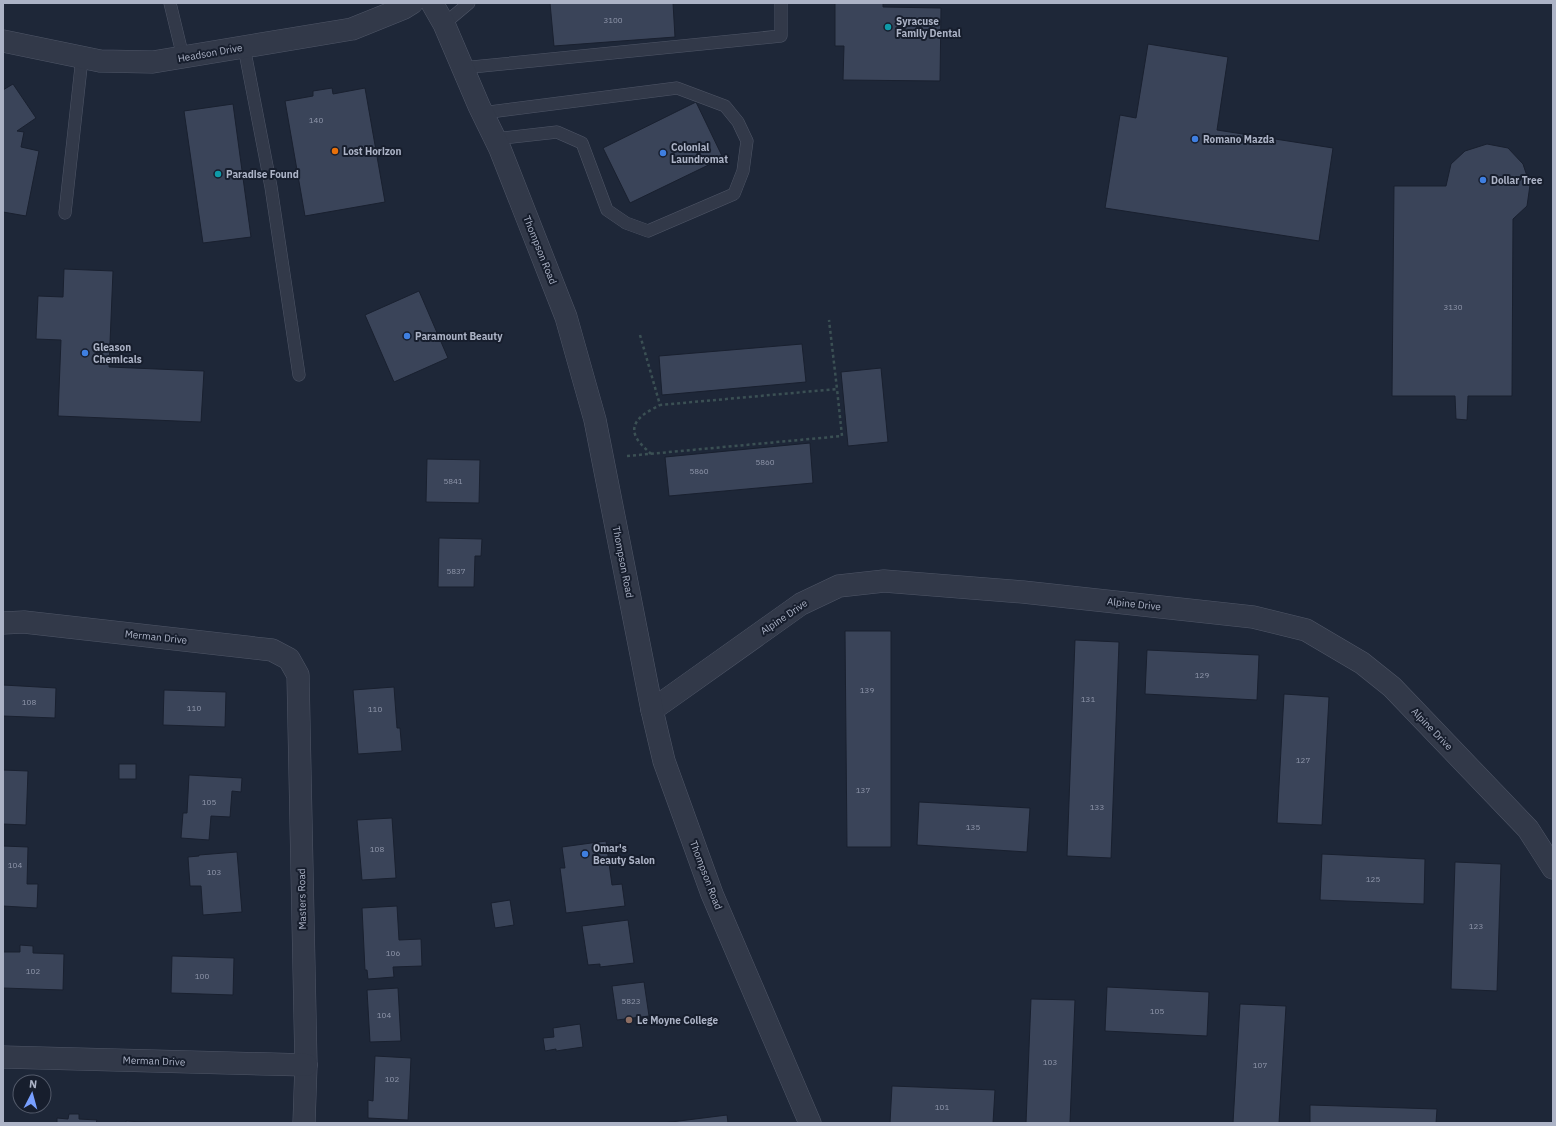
<svg xmlns="http://www.w3.org/2000/svg" width="1556" height="1126" font-family="'IBM Plex Sans',sans-serif">
<style>
.building{fill:#3a4459;stroke:#19202f}
.lines{fill:none;stroke-linecap:round;stroke-linejoin:round}
.service-casing{stroke:#4f5667;stroke-width:13}
.minor-casing{stroke:#4f5667;stroke-width:23}
.tertiary-casing{stroke:#4f5667;stroke-width:23}
.path{stroke:#3b5054;stroke-width:2.5;stroke-dasharray:3 3;stroke-linecap:butt}
.service{stroke:#323949;stroke-width:12}
.minor{stroke:#323949;stroke-width:22}
.tertiary{stroke:#323949;stroke-width:22}
.culture-dot{fill:#0f9aa8;stroke:#171e2d;stroke-width:1.5}
.shop-dot{fill:#3f7fe0;stroke:#171e2d;stroke-width:1.5}
.food-dot{fill:#e8710a;stroke:#171e2d;stroke-width:1.5}
.education-dot{fill:#8d6e63;stroke:#171e2d;stroke-width:1.5}
.labels{text-anchor:middle;dominant-baseline:central;stroke-width:4;stroke-linejoin:round;paint-order:stroke}
.number-label{font-size:8px;fill:#9097ab}
.poi-label{font-size:10px;font-weight:bold;fill:#acb3c6;stroke:#171e2d;text-anchor:start}
.street-label{font-size:10px;fill:#acb3c6;stroke:#171e2d}
</style>
<rect width="100%" height="100%" fill="#1e2738"/>
<g class="building">
<polygon points="550,3 673,3 675,37 554,46"/>
<polygon points="835,3 883,3 883,7 941,8 940,81 843,80 844,46 835,46"/>
<polygon points="1148,44 1228,57 1217,130 1333,148 1319,241 1105,208 1120,115 1136,118"/>
<polygon points="13,84 36,118 17,131 24,132 21,147 39,151 26,216 3,212 3,90"/>
<polygon points="332,88 333,94 365,88 385,202 305,216 285,101 313,96 313,91"/>
<polygon points="696,102 723,158 630,203 603,148"/>
<polygon points="233,104 251,237 203,243 184,111"/>
<polygon points="1487,144 1508,148 1523,164 1530,185 1527,206 1513,219 1512,396 1468,396 1467,420 1456,419 1455,396 1392,396 1394,186 1446,186 1451,164 1465,151"/>
<polygon points="64,269 113,271 109,367 204,371 201,422 58,416 61,340 36,339 38,296 63,297"/>
<polygon points="419,291 448,358 394,382 365,315"/>
<polygon points="802,344 806,382 662,395 659,356"/>
<polygon points="881,368 888,442 848,446 841,372"/>
<polygon points="810,443 813,483 669,496 665,457"/>
<polygon points="427,459 480,460 479,503 426,502"/>
<polygon points="439,538 482,539 481,556 475,556 474,587 438,587"/>
<polygon points="845,631 891,631 891,847 847,847"/>
<polygon points="1075,640 1119,642 1111,858 1067,856"/>
<polygon points="1147,650 1259,655 1257,700 1145,694"/>
<polygon points="3,685 56,688 55,718 3,716"/>
<polygon points="394,687 397,728 400,728 402,751 358,754 353,690"/>
<polygon points="164,690 226,692 225,727 163,725"/>
<polygon points="1284,694 1329,697 1322,825 1277,823"/>
<rect x="119" y="764" width="17" height="15"/>
<polygon points="3,770 28,771 26,825 3,824"/>
<polygon points="189,775 242,778 241,792 232,791 230,817 211,816 209,840 181,838 183,813 187,813"/>
<polygon points="919,802 1030,808 1027,852 917,845"/>
<polygon points="392,818 396,878 362,880 357,820"/>
<polygon points="606,841 612,885 622,884 625,906 566,913 560,868 565,868 562,847"/>
<polygon points="3,846 28,847 27,884 38,884 37,908 3,906"/>
<polygon points="237,852 242,912 203,915 201,886 190,886 188,857 199,856 199,855"/>
<polygon points="1322,854 1425,859 1424,904 1320,900"/>
<polygon points="1455,862 1501,864 1497,991 1451,989"/>
<polygon points="510,900 514,925 495,928 491,903"/>
<polygon points="397,906 399,940 421,939 422,966 393,967 394,977 368,979 367,970 365,970 362,908"/>
<polygon points="628,920 634,963 600,967 600,964 588,965 582,926"/>
<polygon points="20,945 33,946 33,953 64,954 63,990 3,988 3,952 20,952"/>
<polygon points="172,956 234,958 233,995 171,993"/>
<polygon points="644,982 649,1016 617,1020 612,986"/>
<polygon points="1107,987 1209,992 1207,1036 1105,1031"/>
<polygon points="398,988 401,1041 370,1042 367,990"/>
<polygon points="1031,999 1075,1000 1070,1123 1026,1123"/>
<polygon points="1240,1004 1286,1006 1279,1123 1233,1123"/>
<polygon points="580,1024 583,1047 556,1051 556,1049 545,1051 543,1038 554,1037 553,1028"/>
<polygon points="375,1056 411,1058 408,1120 368,1118 368,1100 373,1101"/>
<polygon points="892,1086 995,1090 993,1123 890,1123"/>
<polygon points="1310,1105 1437,1109 1436,1123 1310,1123"/>
<polygon points="69,1114 79,1114 79,1119 97,1120 96,1123 57,1123 57,1118 68,1119"/>
<polygon points="727,1115 728,1123 663,1123"/>
<polygon points="126,1121 160,1123 126,1123"/>
</g>
<g class="lines">
<g class="service-casing">
<g id="service">
<polyline points="170,3 183,57"/>
<polyline points="444,24 469,3"/>
<polyline points="244,47 271,187 299,375"/>
<polyline points="462,68 781,36 781,3"/>
<polyline points="482,113 677,88 725,106 738,122 747,141 743,171 734,194 648,231 626,223 607,210 582,143 557,132 495,139"/>
<polyline points="65,213 82,58"/>
</g>
</g>
<g class="minor-casing">
<g id="minor">
<polyline points="3,41 100,61 153,62 352,29 404,8 412,3"/>
<polyline points="3,623 24,622 272,650 289,659 298,675 306,1065 304,1123"/>
<polyline points="652,710 801,604 839,586 884,581 1023,592 1253,617 1306,630 1362,663 1392,687 1528,829 1553,868"/>
<polyline points="3,1057 306,1065"/>
</g>
</g>
<g class="tertiary-casing">
<polyline id="tertiary" points="432,3 444,24 479,106 500,149 566,317 595,420 652,710 664,761 712,894 810,1123"/>
</g>
<g class="path">
<polyline points="640,335 660,405 837,389 829,320"/>
<path d="M651,454C646,449 639,443 636,437C628,420 649,411 660,405"/>
<polyline points="627,456 842,436 837,389"/>
</g>
<use href="#service" class="service"/>
<use href="#minor" class="minor"/>
<use href="#tertiary" class="tertiary"/>
</g>
<g class="culture-dot">
<circle cx="888" cy="27" r="4"/>
<circle cx="218" cy="174" r="4"/>
</g>
<g class="shop-dot">
<circle cx="1195" cy="139" r="4"/>
<circle cx="663" cy="153" r="4"/>
<circle cx="1483" cy="180" r="4"/>
<circle cx="407" cy="336" r="4"/>
<circle cx="85" cy="353" r="4"/>
<circle cx="585" cy="854" r="4"/>
</g>
<circle class="food-dot" cx="335" cy="151" r="4"/>
<circle class="education-dot" cx="629" cy="1020" r="4"/>
<g class="labels">
<g class="number-label">
<text x="613" y="20">3100</text>
<text x="316" y="120">140</text>
<text x="1453" y="307">3130</text>
<text x="765" y="462">5860</text>
<text x="699" y="471">5860</text>
<text x="453" y="481">5841</text>
<text x="456" y="571">5837</text>
<text x="1202" y="675">129</text>
<text x="867" y="690">139</text>
<text x="1088" y="699">131</text>
<text x="29" y="702">108</text>
<text x="194" y="708">110</text>
<text x="375" y="709">110</text>
<text x="1303" y="760">127</text>
<text x="863" y="790">137</text>
<text x="209" y="802">105</text>
<text x="1097" y="807">133</text>
<text x="973" y="827">135</text>
<text x="377" y="849">108</text>
<text x="15" y="865">104</text>
<text x="214" y="872">103</text>
<text x="1373" y="879">125</text>
<text x="1476" y="926">123</text>
<text x="393" y="953">106</text>
<text x="33" y="971">102</text>
<text x="202" y="976">100</text>
<text x="631" y="1001">5823</text>
<text x="1157" y="1011">105</text>
<text x="384" y="1015">104</text>
<text x="1050" y="1062">103</text>
<text x="1260" y="1065">107</text>
<text x="392" y="1079">102</text>
<text x="942" y="1107">101</text>
</g>
<g class="poi-label">
<text x="896" y="21">Syracuse<tspan x="896" dy="12">Family Dental</tspan></text>
<text x="1203" y="139">Romano Mazda</text>
<text x="671" y="147">Colonial<tspan x="671" dy="12">Laundromat</tspan></text>
<text x="343" y="151">Lost Horizon</text>
<text x="226" y="174">Paradise Found</text>
<text x="1491" y="180">Dollar Tree</text>
<text x="415" y="336">Paramount Beauty</text>
<text x="93" y="347">Gleason<tspan x="93" dy="12">Chemicals</tspan></text>
<text x="593" y="848">Omar's<tspan x="593" dy="12">Beauty Salon</tspan></text>
<text x="637" y="1020">Le Moyne College</text>
</g>
<g class="street-label">
<text transform="translate(210 53) rotate(-10)">Headson Drive</text>
<text transform="translate(540 250) rotate(68)">Thompson Road</text>
<text transform="translate(623 562) rotate(79)">Thompson Road</text>
<text transform="translate(1134 604) rotate(6)">Alpine Drive</text>
<text transform="translate(784 617) rotate(-34)">Alpine Drive</text>
<text transform="translate(156 637) rotate(6)">Merman Drive</text>
<text transform="translate(1432 729) rotate(46)">Alpine Drive</text>
<text transform="translate(706 875) rotate(69)">Thompson Road</text>
<text transform="translate(302 899) rotate(-91)">Masters Road</text>
<text transform="translate(154 1061) rotate(2)">Merman Drive</text>
</g>
</g>
<rect width="1556" height="1126" fill="none" stroke="#acb3c6" stroke-width="8"/>
<g transform="translate(32 1094) rotate(6)"><circle r="19" fill="#171e2d" stroke="#535a6a"/>
<path d="M0-3L7 15L0 10L-7 15Z" fill="#789fff"/>
<text y="-6" font-size="11" font-weight="bold" text-anchor="middle" fill="#acb3c6">N</text>
</g>
</svg>
